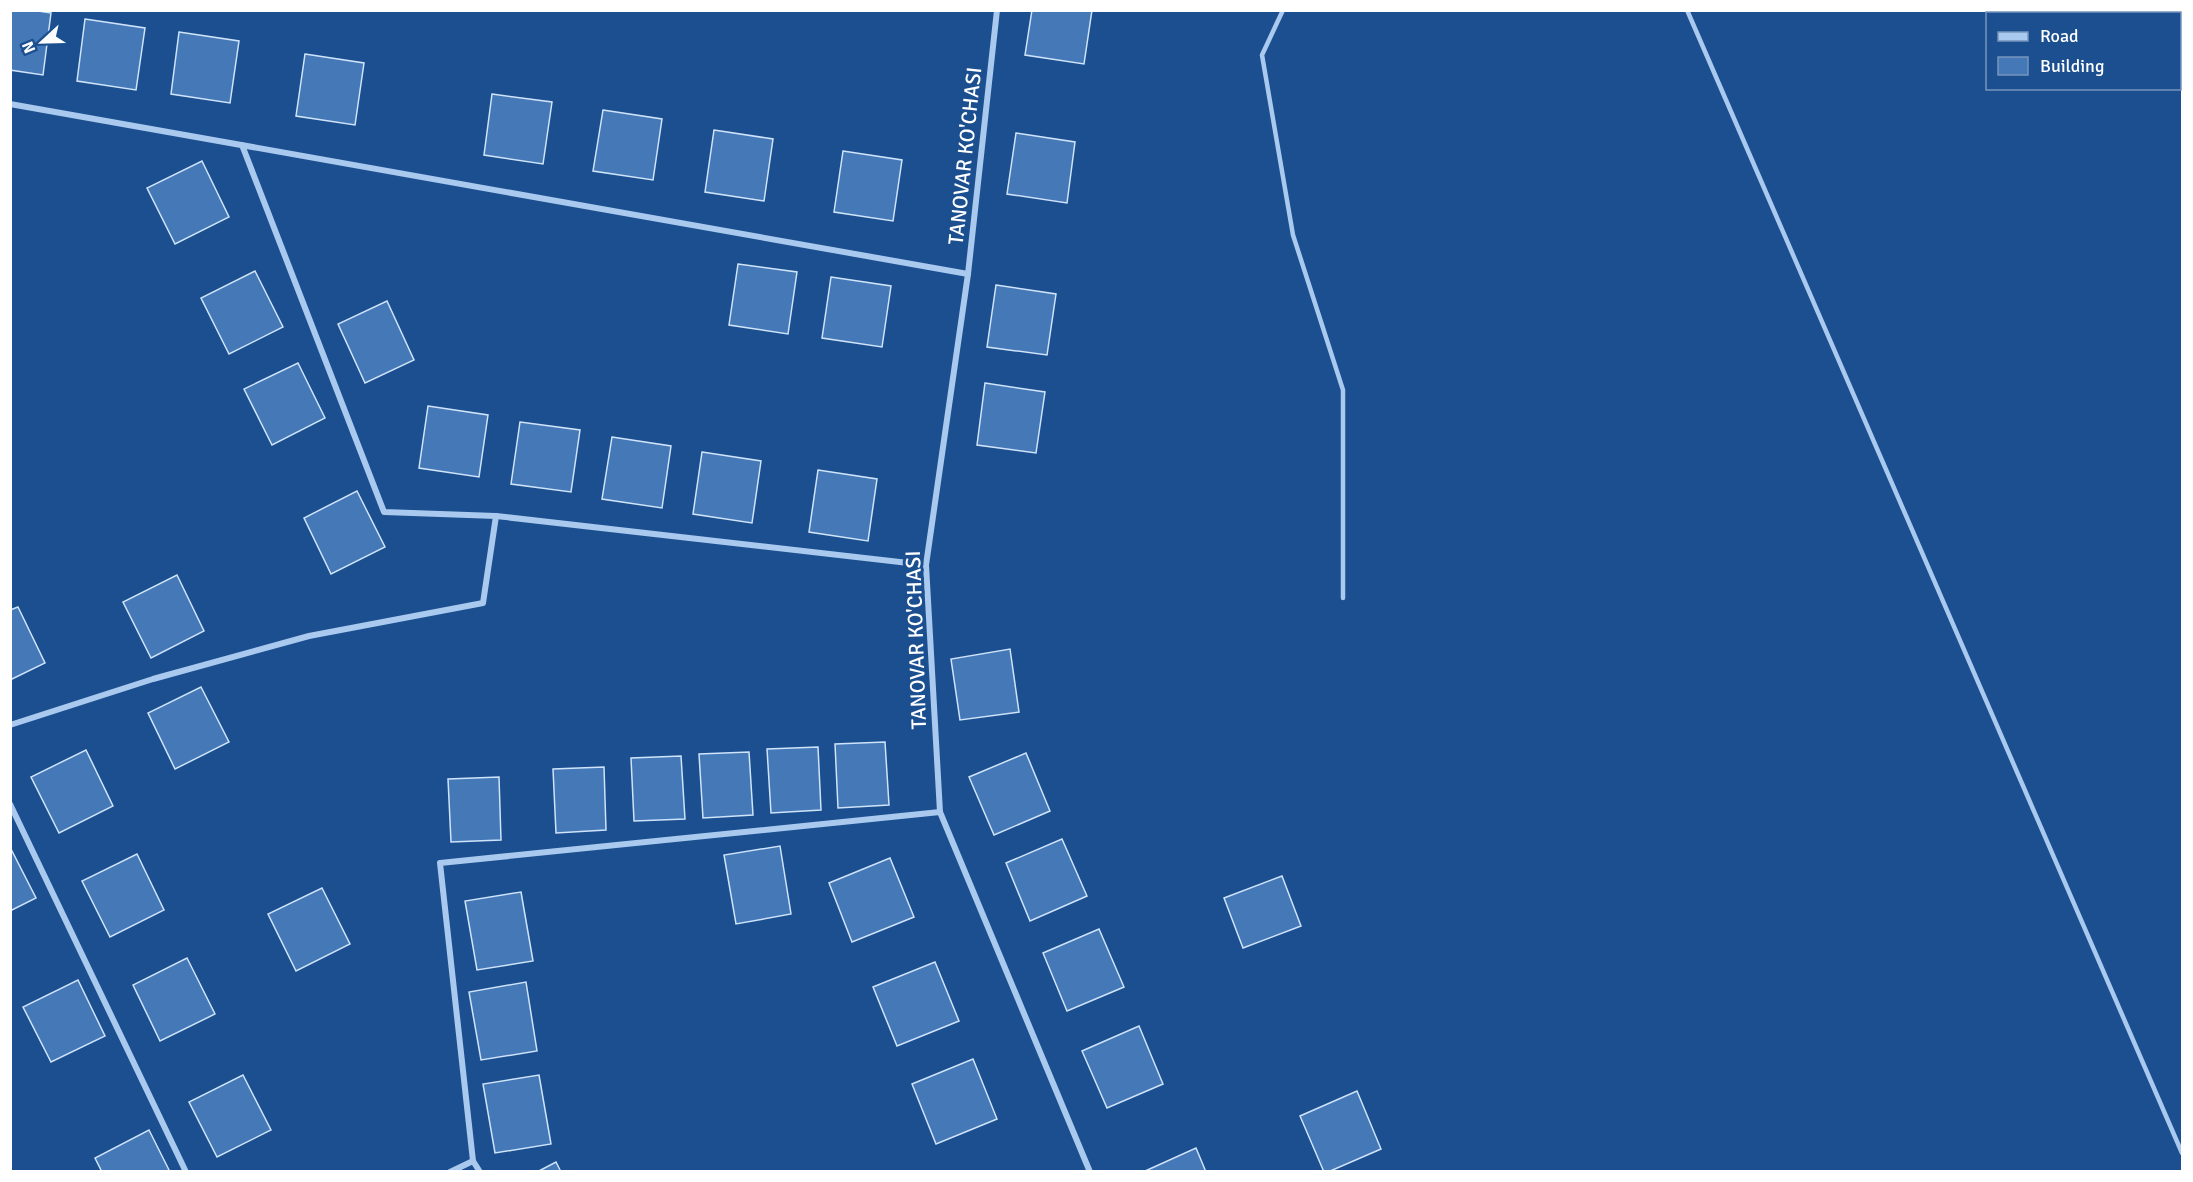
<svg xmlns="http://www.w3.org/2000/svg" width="2193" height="1182" font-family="Signika,sans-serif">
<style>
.building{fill:#4478b7;stroke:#cfe3fa;stroke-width:1.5}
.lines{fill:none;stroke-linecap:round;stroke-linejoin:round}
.lane{stroke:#a9c9ee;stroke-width:4.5}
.street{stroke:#a9c9ee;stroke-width:6}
.labels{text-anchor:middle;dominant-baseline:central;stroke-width:6;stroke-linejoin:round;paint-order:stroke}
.street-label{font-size:21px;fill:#fff;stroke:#1b4f8f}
</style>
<rect width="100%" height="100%" fill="#1b4f8f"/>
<g class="building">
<polygon points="10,10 32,10 51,13 43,75 10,70"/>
<polygon points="1032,10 1092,10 1084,64 1025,55"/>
<polygon points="85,19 145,28 136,90 77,81"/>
<polygon points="179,32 239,41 230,103 171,94"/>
<polygon points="305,54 364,63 355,125 296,116"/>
<polygon points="492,94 552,102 543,164 484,155"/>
<polygon points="603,110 662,119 653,180 593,171"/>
<polygon points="714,130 773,139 764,201 705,192"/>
<polygon points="1016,133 1075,142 1067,203 1007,194"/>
<polygon points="843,151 902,160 893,221 834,212"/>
<polygon points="202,161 229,217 175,244 147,188"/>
<polygon points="738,264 797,272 788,334 729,325"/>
<polygon points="255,271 283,327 229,354 201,298"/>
<polygon points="831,277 891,286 882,347 822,338"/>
<polygon points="996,285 1056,294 1047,355 987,347"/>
<polygon points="387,301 414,360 365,383 338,324"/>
<polygon points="298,363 325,418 272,445 244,389"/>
<polygon points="985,383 1045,392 1036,453 977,445"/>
<polygon points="428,406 488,415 479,477 419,468"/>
<polygon points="520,422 580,430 571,492 511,484"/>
<polygon points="612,437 671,446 662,508 602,499"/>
<polygon points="702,452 761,461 752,523 693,514"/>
<polygon points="818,470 877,479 868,541 809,532"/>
<polygon points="357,491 385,547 331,574 304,518"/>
<polygon points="177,575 204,631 151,658 123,602"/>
<polygon points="18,607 45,663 10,680 10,610"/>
<polygon points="1010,649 1019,712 960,720 951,659"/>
<polygon points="201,687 229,742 175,769 148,713"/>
<polygon points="885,742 889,805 838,808 835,744"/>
<polygon points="818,747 821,810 771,813 767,749"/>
<polygon points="86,750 113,806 59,833 31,777"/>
<polygon points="749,752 753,815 703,818 699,754"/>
<polygon points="1026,753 1050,811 994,835 969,777"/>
<polygon points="681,756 685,819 634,821 631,758"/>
<polygon points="604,767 606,830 556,833 553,769"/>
<polygon points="499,777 501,840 451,842 448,779"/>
<polygon points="1062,839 1087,896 1030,921 1006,863"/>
<polygon points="780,846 791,914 736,924 724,855"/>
<polygon points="10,847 36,898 10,911"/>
<polygon points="137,854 164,910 110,937 82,881"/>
<polygon points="890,858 914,917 852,942 829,883"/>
<polygon points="1282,876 1301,926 1243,948 1224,898"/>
<polygon points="322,888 350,944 296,971 268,914"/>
<polygon points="521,892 533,961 477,970 465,901"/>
<polygon points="1099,929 1124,987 1067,1011 1043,953"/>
<polygon points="187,958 215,1014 160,1041 133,985"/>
<polygon points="935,962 959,1021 897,1046 873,987"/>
<polygon points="78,980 105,1036 51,1062 23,1007"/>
<polygon points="526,982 537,1051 481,1060 469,992"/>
<polygon points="1139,1026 1163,1084 1107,1108 1082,1051"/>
<polygon points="973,1059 997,1119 936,1144 912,1084"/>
<polygon points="243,1075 271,1130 217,1157 189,1102"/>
<polygon points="539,1075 551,1144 495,1153 483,1084"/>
<polygon points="1357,1091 1381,1149 1328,1172 1324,1172 1300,1116"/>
<polygon points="149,1130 170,1172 102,1172 95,1158"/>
<polygon points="1196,1148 1206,1172 1143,1172"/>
<polygon points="556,1162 561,1172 537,1172"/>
</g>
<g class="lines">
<g class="lane">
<polyline points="1283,10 1262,55 1293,235 1343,390 1343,598"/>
<polyline points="1687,10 2182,1153"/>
</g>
<g class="street">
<polyline points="997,10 968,274 926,565 940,812 1090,1172"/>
<polyline points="10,104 968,274"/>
<polyline points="242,145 384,512 496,516 926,565"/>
<polyline points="10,725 153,679 309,636 483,603 496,516"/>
<polyline points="10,804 186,1172"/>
<polyline points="450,1172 473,1161"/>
<polyline points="480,1172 473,1161 440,863 940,812"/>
</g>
</g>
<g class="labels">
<g class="street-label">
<text transform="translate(965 156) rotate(-84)">TANOVAR KO'CHASI</text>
<text transform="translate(916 640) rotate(-92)">TANOVAR KO'CHASI</text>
</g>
</g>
<rect width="2193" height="1182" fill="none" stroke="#ffffff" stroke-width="24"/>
<rect x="1986" y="12" width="195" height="78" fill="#1b4f8f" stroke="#7695bc" stroke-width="1.5"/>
<rect x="1998" y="32" width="30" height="9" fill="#a9c9ee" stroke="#7695bc" stroke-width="1.5"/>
<text x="2040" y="42" font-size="18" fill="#ffffff">Road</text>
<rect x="1998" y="57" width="30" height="18" fill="#4478b7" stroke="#7695bc" stroke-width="1.5"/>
<text x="2040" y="72" font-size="18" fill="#ffffff">Building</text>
<g transform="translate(42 42) rotate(248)" stroke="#1b4f8f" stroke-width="4.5" paint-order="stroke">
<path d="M0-4.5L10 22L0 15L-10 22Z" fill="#ffffff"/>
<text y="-9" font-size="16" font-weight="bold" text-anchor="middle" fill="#ffffff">N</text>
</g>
</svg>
